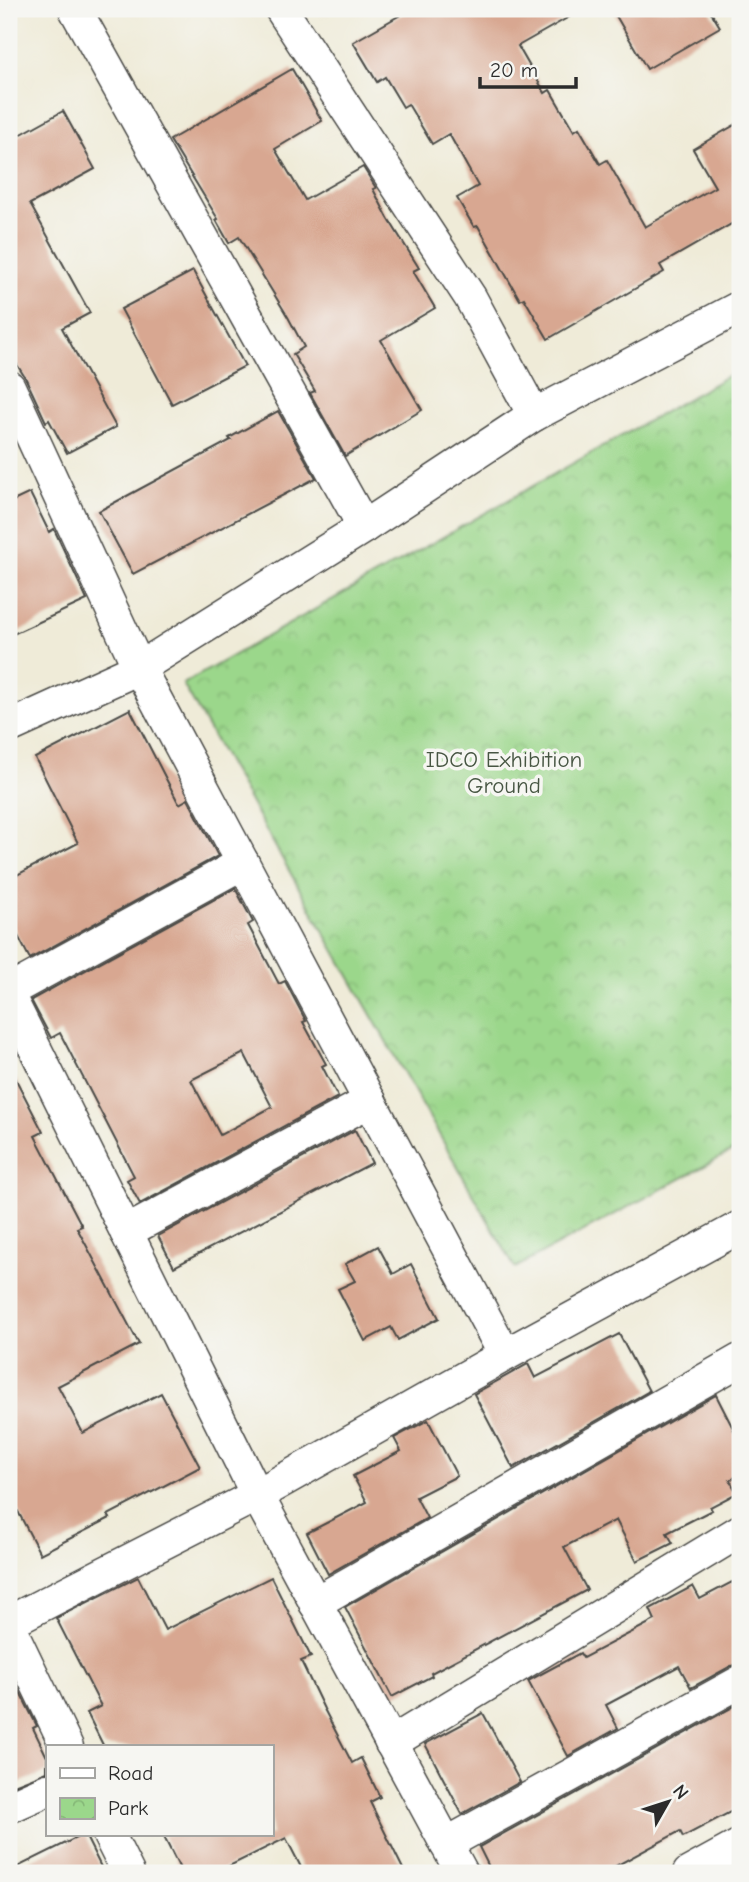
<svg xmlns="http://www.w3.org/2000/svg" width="749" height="1882" font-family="'Comic Neue',sans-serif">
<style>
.park{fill:url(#park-crowns);stroke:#63815b;stroke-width:2}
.building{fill:#d8a791;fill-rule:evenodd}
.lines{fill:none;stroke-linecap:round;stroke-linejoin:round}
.minor-casing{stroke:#484845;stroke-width:35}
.minor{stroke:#fff;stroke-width:32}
.labels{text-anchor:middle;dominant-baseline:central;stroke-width:7;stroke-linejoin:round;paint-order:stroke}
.park-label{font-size:23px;fill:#475643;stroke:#f6f6f2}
</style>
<defs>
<pattern id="park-crowns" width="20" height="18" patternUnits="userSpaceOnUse" patternTransform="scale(1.75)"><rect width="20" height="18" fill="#9bd78b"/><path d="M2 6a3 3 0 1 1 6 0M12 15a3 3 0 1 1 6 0" fill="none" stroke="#86b978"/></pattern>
</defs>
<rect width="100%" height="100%" fill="#f6f6f2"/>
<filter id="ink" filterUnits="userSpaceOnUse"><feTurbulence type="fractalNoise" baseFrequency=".0143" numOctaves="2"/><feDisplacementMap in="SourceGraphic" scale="14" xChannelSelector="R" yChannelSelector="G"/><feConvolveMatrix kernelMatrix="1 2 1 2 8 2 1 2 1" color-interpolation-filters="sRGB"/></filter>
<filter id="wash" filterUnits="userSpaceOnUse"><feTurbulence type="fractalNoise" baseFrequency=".00686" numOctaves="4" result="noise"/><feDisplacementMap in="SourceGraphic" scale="28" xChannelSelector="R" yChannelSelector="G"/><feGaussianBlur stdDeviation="1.57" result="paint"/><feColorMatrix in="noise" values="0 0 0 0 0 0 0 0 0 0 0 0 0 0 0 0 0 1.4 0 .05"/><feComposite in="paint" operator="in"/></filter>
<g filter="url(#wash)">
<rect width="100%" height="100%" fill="#efebd8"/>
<polygon class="park" points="740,369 740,1147 515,1268 183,684"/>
<g id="blocks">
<g class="building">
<polygon points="411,9 583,9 518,46 545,93 550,90 574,131 579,128 600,164 607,160 645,227 715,187 693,149 740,122 740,232 735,222 660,265 664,272 548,339 524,298 520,300 478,226 474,227 457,198 478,186 449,134 432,144 408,104 403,107 385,77 377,82 353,42"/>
<polygon points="612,9 709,9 720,27 647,69"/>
<polygon points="292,69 322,121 275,149 305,200 363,167 376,188 373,189 388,218 419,268 413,271 435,308 381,340 422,410 345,456 310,393 315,391 293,354 304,347 288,317 239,237 229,243 216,220 218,219 170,140"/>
<polygon points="63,111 95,169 30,204 90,313 62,328 116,427 67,453 49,420 46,422 26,379 9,352 9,141"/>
<polygon points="193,271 245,366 172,404 121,309"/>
<polygon points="278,411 316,478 133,574 99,511 231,440 229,438"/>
<polygon points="30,493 49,532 54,529 87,600 9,636 9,503"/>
<polygon points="130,709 179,804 188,799 218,856 30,959 9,919 9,879 78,843 35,758"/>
<path d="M235,888L253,922L248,925L279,984L285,981L306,1021L303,1022L326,1064L322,1066L338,1097L140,1204L127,1180L134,1176L60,1033L51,1038L31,1000ZM244,1053L272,1107L220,1135L191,1080Z"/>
<polygon points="9,1037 18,1055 9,1060"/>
<polygon points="9,1066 43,1132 35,1136 82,1226 77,1228 139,1344 58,1386 83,1433 161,1393 200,1467 108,1515 110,1518 40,1554 9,1494"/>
<polygon points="355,1130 372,1163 174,1267 158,1236"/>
<polygon points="378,1246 393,1274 411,1264 439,1318 398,1340 391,1327 365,1341 338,1289 355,1281 345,1264"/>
<polygon points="619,1334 649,1391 513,1468 474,1394 528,1364 535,1378"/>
<polygon points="716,1395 740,1442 740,1474 730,1480 737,1493 710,1507 712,1510 667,1533 673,1543 637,1561 616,1520 564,1547 587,1590 431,1673 432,1676 392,1697 345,1607"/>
<polygon points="428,1420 457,1476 416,1497 427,1518 328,1574 307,1533 367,1502 353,1476 401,1451 394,1438"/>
<polygon points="138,1577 165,1630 271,1577 311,1657 301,1661 324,1709 352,1763 361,1758 380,1797 370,1802 405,1873 304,1873 286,1838 215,1873 182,1873 163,1835 271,1835 271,1747 104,1747 87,1713 101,1706 56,1618"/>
<polygon points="732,1582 740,1596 740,1664 731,1666 691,1688 679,1666 606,1705 618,1728 568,1756 528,1681 580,1653 583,1658 655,1620 650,1609 693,1586 700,1599"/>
<polygon points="9,1677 14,1688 17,1686 37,1726 33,1728 47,1757 47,1772 9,1787"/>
<polygon points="740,1703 740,1807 683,1837 680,1831 603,1873 492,1873 479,1847"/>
<polygon points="483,1713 520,1782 462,1814 425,1744"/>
<polygon points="82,1835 85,1835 104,1873 9,1873 9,1871"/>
</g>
</g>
</g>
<g filter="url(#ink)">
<use href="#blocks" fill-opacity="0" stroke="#484845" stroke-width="2"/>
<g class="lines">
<g class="minor-casing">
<g id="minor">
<polyline points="75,9 364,527"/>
<polyline points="281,9 470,297 534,415"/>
<polyline points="9,387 139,668 505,1355 740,1227"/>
<polyline points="9,727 139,668 364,527 534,415 740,307"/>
<polyline points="9,991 243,863"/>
<polyline points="9,996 257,1495 462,1873"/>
<polyline points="126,1232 370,1101"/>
<polyline points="315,1603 740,1360"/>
<polyline points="9,1622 257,1495 505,1355"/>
<polyline points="9,1626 67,1747"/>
<polyline points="391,1743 740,1531"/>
<polyline points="9,1807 47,1790"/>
<polyline points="109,1835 128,1873"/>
<polyline points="446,1844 740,1682"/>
<polyline points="689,1873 740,1845"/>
</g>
</g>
<use href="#minor" class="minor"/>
</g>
</g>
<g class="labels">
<g class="park-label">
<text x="504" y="759">IDCO Exhibition<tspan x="504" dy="26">Ground</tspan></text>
</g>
</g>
<rect width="749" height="1882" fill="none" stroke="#f6f6f2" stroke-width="35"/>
<rect x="46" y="1745" width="228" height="91" fill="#f6f6f2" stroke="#a5a5a2" stroke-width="2"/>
<rect x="60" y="1768" width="35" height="10" fill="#ffffff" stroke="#a5a5a2" stroke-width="2"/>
<text x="108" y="1780" font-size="21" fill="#2b2b2b">Road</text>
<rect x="60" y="1798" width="35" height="21" fill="url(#park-crowns)" stroke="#a5a5a2" stroke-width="2"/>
<text x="108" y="1815" font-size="21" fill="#2b2b2b">Park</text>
<g transform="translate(668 1802) rotate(51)" stroke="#f6f6f2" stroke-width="5" paint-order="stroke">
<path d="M0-5L12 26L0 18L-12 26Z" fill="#2b2b2b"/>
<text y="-10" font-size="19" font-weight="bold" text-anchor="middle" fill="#2b2b2b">N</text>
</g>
<path d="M480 77v10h96v-10" fill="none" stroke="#2b2b2b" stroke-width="3.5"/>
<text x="490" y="77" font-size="21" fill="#2b2b2b" stroke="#f6f6f2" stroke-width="5" paint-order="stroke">20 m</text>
</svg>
